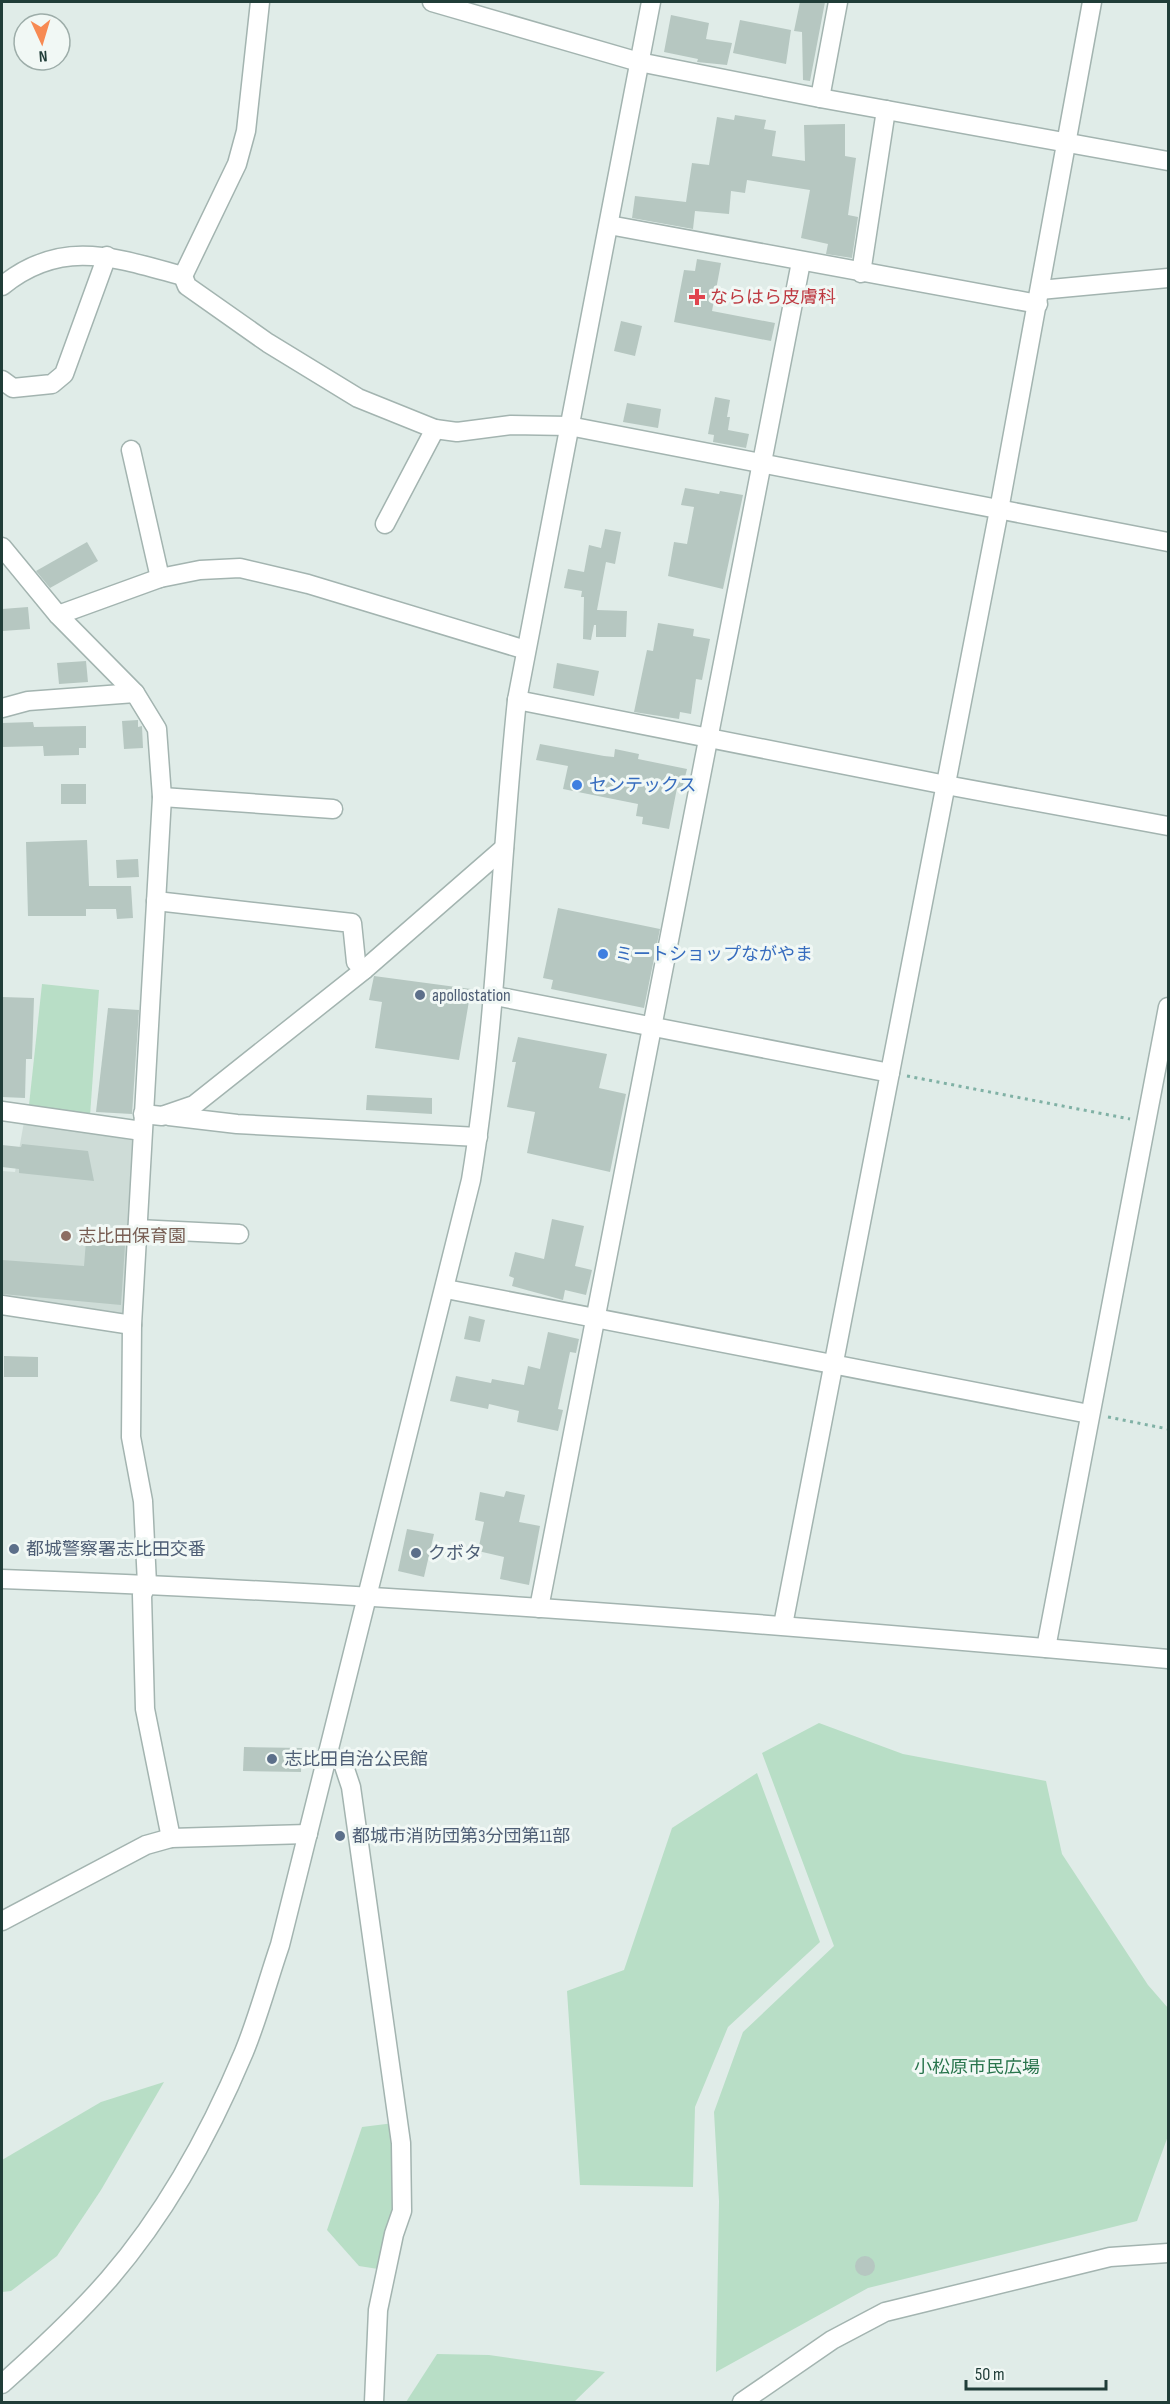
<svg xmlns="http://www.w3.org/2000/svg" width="1170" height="2404" font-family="'Sofia Sans Condensed','Noto Sans JP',sans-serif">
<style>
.built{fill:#cedcd7}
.green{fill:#b8dec6}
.building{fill:#b6c7c1}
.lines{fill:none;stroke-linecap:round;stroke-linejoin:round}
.minor-casing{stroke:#a3b4b0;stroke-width:21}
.path{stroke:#80b1a5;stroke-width:3;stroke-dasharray:3 4.5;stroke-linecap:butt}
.minor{stroke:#fff;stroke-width:18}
.health-dot{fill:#e0444e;stroke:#f1f8f5;stroke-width:2}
.shop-dot{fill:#3f7fe0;stroke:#f1f8f5;stroke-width:2}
.service-dot{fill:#5c6f8a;stroke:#f1f8f5;stroke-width:2}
.education-dot{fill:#8d6e63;stroke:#f1f8f5;stroke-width:2}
.labels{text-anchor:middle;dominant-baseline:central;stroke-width:6;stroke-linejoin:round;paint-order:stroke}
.health-label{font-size:18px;fill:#be3a42;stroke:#f1f8f5;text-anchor:start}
.shop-label{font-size:18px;fill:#366cbe;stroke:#f1f8f5;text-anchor:start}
.service-label{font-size:18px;fill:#4e5e75;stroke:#f1f8f5;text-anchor:start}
.education-label{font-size:18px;fill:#785e54;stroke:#f1f8f5;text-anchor:start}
.park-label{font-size:18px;fill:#29754d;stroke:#f1f8f5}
</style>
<rect width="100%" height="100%" fill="#e0ece8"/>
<polygon class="built" points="24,1122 136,1141 126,1317 2,1299 2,1171 15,1172"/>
<g class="green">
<polygon points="42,984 99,990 90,1116 29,1105"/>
<polygon points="819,1723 903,1754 1046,1781 1062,1854 1148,1985 1168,2008 1168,2136 1137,2221 868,2288 716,2372 719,2201 714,2112 743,2032 834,1946 762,1753"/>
<polygon points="757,1773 820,1942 728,2027 695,2107 693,2187 580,2185 567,1991 624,1970 672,1828"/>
<polygon points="164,2082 101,2190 57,2256 11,2291 2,2292 2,2160 101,2102"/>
<polygon points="394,2123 397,2202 378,2269 359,2266 327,2230 362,2127"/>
<polygon points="437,2354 489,2355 605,2372 574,2402 406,2402"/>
</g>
<g class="building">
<polygon points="800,2 825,2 810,81 803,80 802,32 794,31"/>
<polygon points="671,15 709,23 706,39 732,43 727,65 697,62 698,59 664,52"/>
<polygon points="740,20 791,30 786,64 733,53"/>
<polygon points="735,115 766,120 764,129 776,131 772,156 805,161 804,125 845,124 845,156 856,158 848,215 858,217 852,258 826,254 828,244 801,238 810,190 747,180 745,193 731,191 729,214 695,211 693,229 632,218 635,196 686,202 692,163 709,165 717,117 734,120"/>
<polygon points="697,259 721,263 712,311 775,323 771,341 674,322 684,270 695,271"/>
<polygon points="621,321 642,326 635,356 614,351"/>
<polygon points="715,397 730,400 727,417 730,417 728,430 749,434 746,448 713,442 714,435 708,434"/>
<polygon points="627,403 661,409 658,428 623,422"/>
<polygon points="685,488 719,494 720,491 743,495 723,589 668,576 674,542 687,544 694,507 681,505"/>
<polygon points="605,529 621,532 615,564 606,562 597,610 627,611 626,637 596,637 596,625 594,625 591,640 583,639 584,597 581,597 582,591 564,588 568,569 584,572 589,545 601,548"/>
<polygon points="87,542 98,561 50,588 36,571"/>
<polygon points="28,607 30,629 3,631 2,609"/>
<polygon points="658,623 694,629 693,636 710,639 702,680 696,679 691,714 680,712 679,719 634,712 647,650 653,651"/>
<polygon points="86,661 88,682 59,684 57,663"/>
<polygon points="557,663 599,671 594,696 553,688"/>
<polygon points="138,720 138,727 142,726 143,748 124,749 122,721"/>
<polygon points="33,722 34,727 86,726 86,748 79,748 79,755 44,756 43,746 2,747 2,723"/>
<polygon points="540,744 604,756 614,757 615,749 639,754 638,759 687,769 682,789 677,788 669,829 642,824 643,817 636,816 638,804 563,789 568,766 536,760"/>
<rect x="61" y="784" width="25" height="20"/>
<polygon points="87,840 89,886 131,886 133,918 117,919 116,909 86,909 86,916 28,916 26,842"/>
<polygon points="138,859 139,877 117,878 116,860"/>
<polygon points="558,908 660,929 644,1008 551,989 553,980 543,978"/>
<polygon points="374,976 471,989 459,1060 375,1048 382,1002 369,1000"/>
<polygon points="2,997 34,998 32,1059 26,1059 25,1098 2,1097"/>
<polygon points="108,1008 139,1010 132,1114 96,1112"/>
<polygon points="518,1037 607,1054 599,1088 626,1094 610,1172 527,1153 535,1112 507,1107 516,1062 512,1062"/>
<polygon points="367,1095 432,1098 432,1114 366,1110"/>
<polygon points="22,1144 88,1151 94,1181 19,1173 19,1169 2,1167 2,1145 21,1147"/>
<polygon points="552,1219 584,1226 575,1266 592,1270 586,1295 565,1290 563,1300 512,1286 514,1278 509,1276 515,1252 544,1259"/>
<polygon points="87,1228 126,1231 121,1305 2,1294 2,1260 84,1266"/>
<polygon points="469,1316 485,1320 480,1342 464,1339"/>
<polygon points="548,1332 579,1339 576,1353 570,1352 558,1409 563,1410 558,1431 517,1422 519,1411 489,1404 488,1409 450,1401 456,1376 491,1383 492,1379 524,1385 528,1366 540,1369"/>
<polygon points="4,1356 38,1357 38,1377 4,1377"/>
<polygon points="506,1491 525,1495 519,1522 540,1526 529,1585 500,1579 504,1557 478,1551 484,1522 475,1520 480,1492 504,1497"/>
<polygon points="407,1529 434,1534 424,1577 398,1571"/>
<polygon points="244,1747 302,1748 301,1772 243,1771"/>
<circle cx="865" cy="2266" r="10"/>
</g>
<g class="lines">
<g class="minor-casing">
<g id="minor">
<polyline points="432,2 639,62 820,98 1168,161"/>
<polyline points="820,98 838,2"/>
<polyline points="609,225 1038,304"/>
<polyline points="861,273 886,110"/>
<polyline points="183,276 187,286 268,343 358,398 435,429 457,432 511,425 569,426 1168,542"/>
<path d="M2,286C62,237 116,258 183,276L237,164L246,131L260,2"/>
<polyline points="1040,290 1168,278"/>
<polyline points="2,380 13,388 52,384 64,374 107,256"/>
<polyline points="131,450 160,578"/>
<polyline points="385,524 435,429"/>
<polyline points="2,547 58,615 135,693 157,729 162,797 132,1325 131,1437 143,1501 147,1584 142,1595 145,1709 171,1838"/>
<polyline points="58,615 160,578 200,570 240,568 308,584 526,650"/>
<polyline points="517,700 946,785 1168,826"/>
<polyline points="2,708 28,701 135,693"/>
<polyline points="162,797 333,809"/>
<polyline points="156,901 352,923 356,962 364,970"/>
<polyline points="495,996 890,1073"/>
<polyline points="2,1111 142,1131"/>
<polyline points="143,1114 162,1116 194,1105 364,970 504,848"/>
<polyline points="169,1116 237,1124 478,1137"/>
<polyline points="137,1229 239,1234"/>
<polyline points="446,1289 1089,1414"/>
<polyline points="2,1305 132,1325"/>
<path d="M2,1579C391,1593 780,1624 1168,1659"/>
<polyline points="539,1608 801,262"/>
<polyline points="783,1625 999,510 1092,2"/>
<polyline points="1046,1648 1168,1007"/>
<polyline points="329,1755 343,1763 351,1787 401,2143 402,2211 394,2234 378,2310 374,2402"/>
<polyline points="2,1921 146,1845 171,1838 308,1834"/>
<path d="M2,2384C39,2351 76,2317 109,2279C166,2213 210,2133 244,2052C258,2018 268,1980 280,1945L471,1180C497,1021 500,860 517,700L651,2"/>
<polyline points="742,2402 832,2340 885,2312 1110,2257 1168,2253"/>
</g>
</g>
<g class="path">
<polyline points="907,1076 1130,1119"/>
<polyline points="1108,1417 1168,1429"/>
</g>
<use href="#minor" class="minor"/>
</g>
<path class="health-dot" d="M694 288h6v6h6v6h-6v6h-6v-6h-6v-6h6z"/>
<g class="shop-dot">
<circle cx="577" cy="785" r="6"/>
<circle cx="603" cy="954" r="6"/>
</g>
<g class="service-dot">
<circle cx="420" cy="995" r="6"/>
<circle cx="14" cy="1549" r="6"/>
<circle cx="416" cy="1553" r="6"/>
<circle cx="272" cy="1759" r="6"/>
<circle cx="340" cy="1836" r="6"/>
</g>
<circle class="education-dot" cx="66" cy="1236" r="6"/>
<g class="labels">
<g class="health-label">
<text x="710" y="297">ならはら皮膚科</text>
</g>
<g class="shop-label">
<text x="589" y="785">センテックス</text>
<text x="615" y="954">ミートショップながやま</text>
</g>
<g class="service-label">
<text x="432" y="995">apollostation</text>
<text x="26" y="1549">都城警察署志比田交番</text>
<text x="428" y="1553">クボタ</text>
<text x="284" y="1759">志比田自治公民館</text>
<text x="352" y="1836">都城市消防団第3分団第11部</text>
</g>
<g class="education-label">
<text x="78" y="1236">志比田保育園</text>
</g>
<g class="park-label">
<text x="977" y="2067">小松原市民広場</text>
</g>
</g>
<rect width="1170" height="2404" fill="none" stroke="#203d38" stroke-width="6"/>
<g transform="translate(42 42) rotate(176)"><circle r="28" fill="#f1f8f5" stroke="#9dada9" stroke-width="1.5"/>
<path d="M0-4.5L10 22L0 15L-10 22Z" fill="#f78a53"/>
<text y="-9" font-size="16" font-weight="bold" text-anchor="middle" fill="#203d38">N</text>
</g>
<path d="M966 2380v9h140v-9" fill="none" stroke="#203d38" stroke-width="3"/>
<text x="975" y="2380" font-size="18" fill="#203d38" stroke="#f1f8f5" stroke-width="4.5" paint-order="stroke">50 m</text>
</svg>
